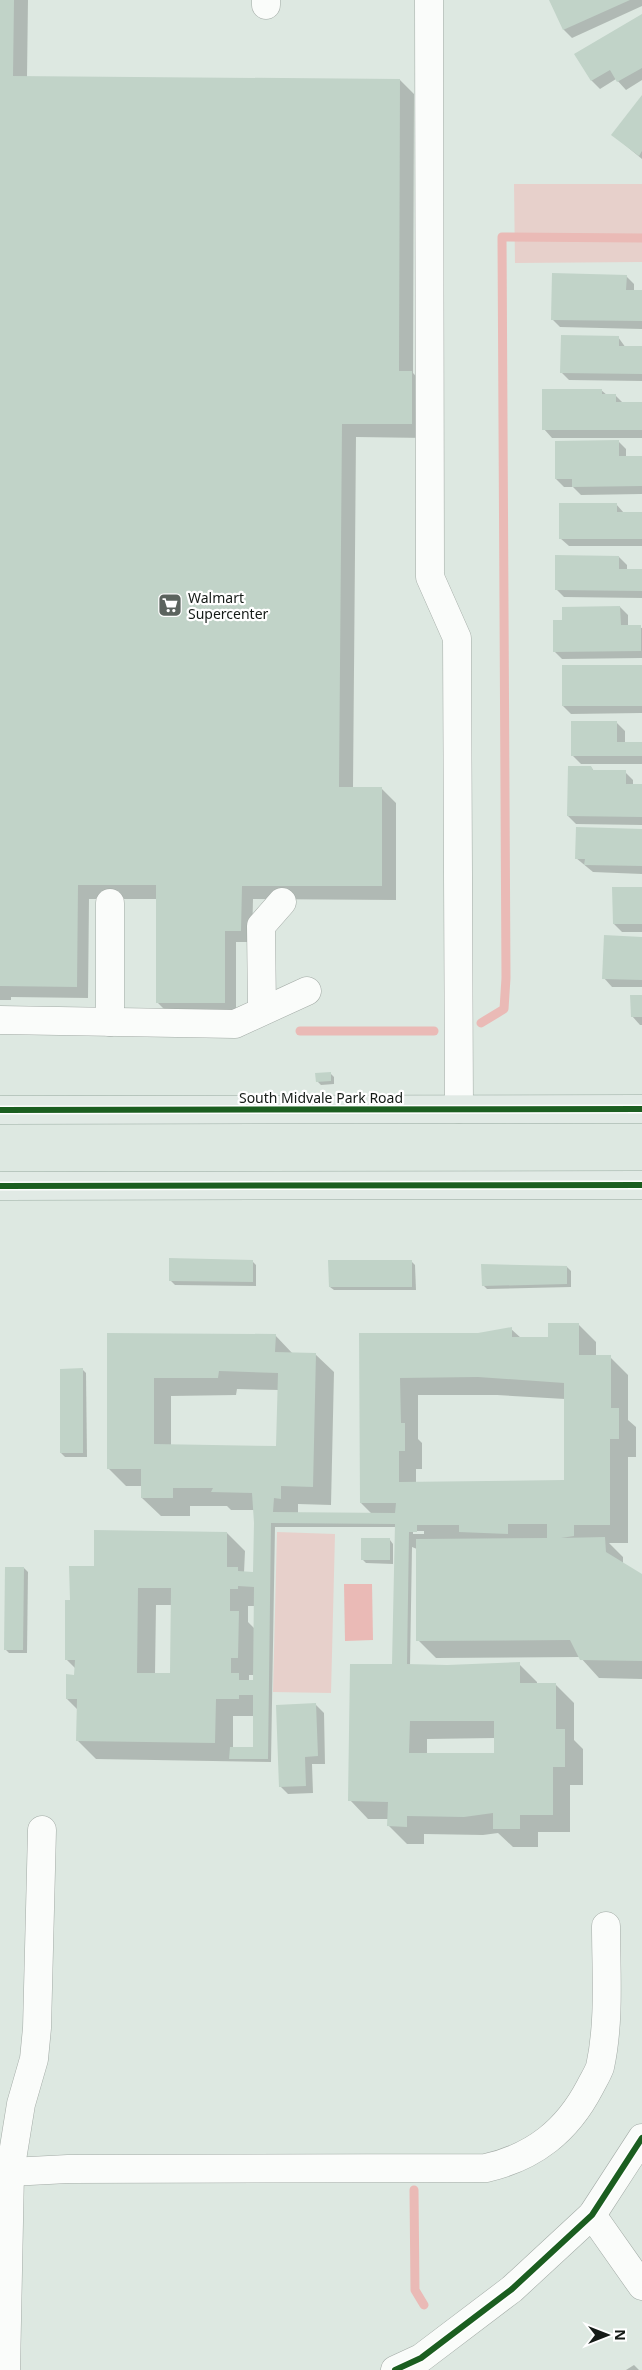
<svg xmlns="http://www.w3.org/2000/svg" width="642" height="2370" font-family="'Noto Sans',sans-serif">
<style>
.green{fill:#e7d0cb}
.water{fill:#eabab6}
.shadow{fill:#0003;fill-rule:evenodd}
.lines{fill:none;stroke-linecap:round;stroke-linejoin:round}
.stream{stroke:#eabab6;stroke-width:9}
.building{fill:#c1d3c8;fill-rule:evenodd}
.minor-casing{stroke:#a2aaa5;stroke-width:29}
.major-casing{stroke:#98aaa0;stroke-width:29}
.minor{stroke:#fafcfa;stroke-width:28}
.major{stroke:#e1eae5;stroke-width:28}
.cycleway-casing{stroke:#fff;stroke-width:9}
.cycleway{stroke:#1b5e20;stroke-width:6}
.labels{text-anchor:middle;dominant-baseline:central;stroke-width:4.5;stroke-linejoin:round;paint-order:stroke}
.poi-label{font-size:14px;fill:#151b17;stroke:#fff;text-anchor:start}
.street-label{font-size:14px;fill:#151b17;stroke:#fff}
</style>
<rect width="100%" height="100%" fill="#dde8e1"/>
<g class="green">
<polygon points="514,184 642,184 642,262 515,263"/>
<polygon points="277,1532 335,1534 331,1693 273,1692"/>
</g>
<polygon class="water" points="344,1584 372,1584 373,1640 345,1641"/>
<g class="shadow">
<polygon points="0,0 28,0 27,77 400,80 414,94 413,373 426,387 426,438 356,437 353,788 381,788 396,803 396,900 253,899 252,942 236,942 236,1014 169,1014 157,1002 157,899 89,899 88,998 11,997 11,1000 0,1000"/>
<polygon points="550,0 642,0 642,6 572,38 564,30"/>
<polygon points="642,15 642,80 626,90 616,79 600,89 592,81 576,54"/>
<polygon points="642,97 642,159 613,135"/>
<polygon points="626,276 634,284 634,291 642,292 642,329 560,327 552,319"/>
<polygon points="618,337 626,348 642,348 642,381 569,380 561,372"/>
<polygon points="601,390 607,395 615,395 623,403 642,403 642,438 552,438 544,429"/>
<polygon points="618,441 626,449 626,458 642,458 642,494 581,495 573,487 564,487 556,479"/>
<polygon points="616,504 624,513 642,513 642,546 569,546 560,538"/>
<polygon points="619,557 627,565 627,570 642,570 642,598 564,597 556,589"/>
<polygon points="620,607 628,615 628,626 642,628 642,658 562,659 554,651 563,621"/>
<polygon points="642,666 642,713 571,714 563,706"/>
<polygon points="616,722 625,731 625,744 642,743 642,764 581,764 573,756"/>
<polygon points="591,767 594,771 625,772 633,780 633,785 642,785 642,825 576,824 568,816"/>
<polygon points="642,830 642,874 593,872 576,858"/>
<polygon points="642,888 642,932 622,932 614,924"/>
<polygon points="642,938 642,987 612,987 604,978"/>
<polygon points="642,997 642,1025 640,1025 632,1016"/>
<polygon points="330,1073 334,1077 334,1084 321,1085 317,1081"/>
<polygon points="252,1261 256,1265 256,1286 175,1285 171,1281"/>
<polygon points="411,1261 415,1265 416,1290 334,1290 330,1287"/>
<polygon points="567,1267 571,1271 571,1287 487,1289 483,1285"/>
<path d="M578,1324L596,1342V1357H610L628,1375V1420L636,1427V1457H628V1543H609L623,1557V1564L642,1575V1679L599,1678L580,1657L436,1658L418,1640L417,1549L412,1547L410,1666L519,1664L537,1682V1685H556L574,1703V1740L583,1749V1785H570V1832H538V1847H513L498,1833L483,1835L424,1834V1844H407L389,1826V1819H368L350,1800L396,1666L397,1527H275L271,1762L96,1759L78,1741V1710L67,1699L75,1676L76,1669L66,1659L72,1601L95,1568L227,1533L245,1551L244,1573H255V1510H231L227,1506H190V1516H161L142,1498V1486H126L108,1468V1334L275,1335L293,1354H315L334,1372L331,1505L298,1504V1513L372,1514L361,1503L360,1335L478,1334L511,1329L521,1338L549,1339ZM237,1389L279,1390L277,1447L171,1446V1396L236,1395ZM418,1395H497L565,1399V1482L416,1484V1469H422V1443L418,1439ZM413,1531H424V1534H413ZM156,1605H172V1674H155ZM248,1606H255V1629L248,1622ZM249,1675H254V1682L249,1681ZM233,1716H255L254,1748H233ZM495,1738V1755L427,1754V1739Z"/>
<polygon points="82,1369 86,1373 87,1457 65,1457 61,1453"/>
<polygon points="390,1540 393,1544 393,1564 366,1563 362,1559"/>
<polygon points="24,1568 28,1572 27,1653 9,1653 5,1649"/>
<polygon points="316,1705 324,1713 325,1764 312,1764 313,1793 288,1794 280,1786"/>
<polygon points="634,2365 639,2370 626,2370"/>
</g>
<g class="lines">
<g class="stream">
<polyline points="481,1023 504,1009 506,978 502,237 642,238"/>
<polyline points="300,1031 434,1031"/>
<polyline points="414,2190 415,2290 424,2305"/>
</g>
</g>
<g class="building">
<polygon points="0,0 14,0 13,76 400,79 399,371 412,371 412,424 342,424 339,787 382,787 382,886 242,886 241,931 225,931 225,1003 156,1003 156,885 78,885 77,987 0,986"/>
<polygon points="549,0 630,0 563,30"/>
<polygon points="642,14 642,68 617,82 610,70 591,81 574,54"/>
<polygon points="642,95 642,151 639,156 611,135"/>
<polygon points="552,273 627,275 626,290 642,290 642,321 551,320"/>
<polygon points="561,335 619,336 619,346 642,346 642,374 560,373"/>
<polygon points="542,389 602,389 602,394 616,394 616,402 642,402 642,430 542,430"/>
<polygon points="619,440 619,456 642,456 642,486 572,487 572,479 555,479 555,441"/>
<polygon points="559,503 617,503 617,512 642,512 642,539 559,539"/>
<polygon points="555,555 619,556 619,569 642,569 642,591 555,590"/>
<polygon points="620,606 621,625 641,625 641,651 553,652 553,620 562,620 562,607"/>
<rect x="562" y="665" width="80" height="41"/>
<polygon points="571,721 617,721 617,742 642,742 642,756 571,756"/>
<polygon points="568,766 591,766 593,770 626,770 626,784 642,784 642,817 567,816"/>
<polygon points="576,827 642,829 642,866 584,865 585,859 575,859"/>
<polygon points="612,887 642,887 642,924 613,924"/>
<polygon points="604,935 642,937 642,980 602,979"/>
<polygon points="630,995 642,995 642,1017 631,1017"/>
<polygon points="331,1072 331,1081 316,1082 315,1073"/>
<polygon points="169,1258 253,1260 253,1282 169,1281"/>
<polygon points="328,1260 412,1260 412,1287 329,1287"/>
<polygon points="481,1264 567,1266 567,1284 482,1286"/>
<path d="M548,1323H579V1355H611V1408H619V1439H610V1525H574V1536L561,1538L605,1537L606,1552L642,1574V1661L580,1660L570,1640L416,1641V1539L547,1538V1524H508V1534L459,1532V1525H417V1532H409L407,1664L447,1665L520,1662V1683H556V1729H565V1767H553V1815H520V1829H493V1813L464,1817L407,1816V1827L387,1826L388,1802L348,1801L350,1664H392L395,1524L271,1523L268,1759H229L230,1747H253V1695H239V1699H216L215,1743L76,1741L77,1699H66V1674L74,1675L75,1660H65V1600H70L69,1566H94V1530L227,1532V1567H238V1571L253,1572L254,1523L252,1493L211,1492L213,1488H173V1498H141V1469H107V1333L276,1334L275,1352L316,1353L313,1487L281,1486V1499L274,1498L273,1512L395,1513L396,1503H360L359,1333H478L512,1327V1337H548ZM219,1371L278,1373L276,1446L154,1444V1378H218ZM478,1377L564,1383V1480L399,1482V1451H405V1423H401L400,1378ZM238,1586L254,1587L253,1680H239V1673H231V1658H238L239,1611H230V1589H238ZM138,1588H171L170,1673H137ZM410,1721H494V1753H409Z"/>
<polygon points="83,1368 83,1453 60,1453 60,1369"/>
<rect x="361" y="1538" width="29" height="22"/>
<polygon points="5,1567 24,1567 23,1650 4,1650"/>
<polygon points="316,1703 318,1756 305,1757 306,1786 279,1787 276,1705"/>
</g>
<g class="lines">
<g class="minor-casing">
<g id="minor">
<polyline points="429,0 430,577 457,638 459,1109"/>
<polyline points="266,5 266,0"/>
<polyline points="110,903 110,1022"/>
<polyline points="262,1011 261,926 282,902"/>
<polyline points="0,1020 235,1024 307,991"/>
<path d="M10,2172L68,2169L486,2168C534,2157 567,2131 590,2087C593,2081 598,2073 600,2067C610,2021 606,1972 606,1926"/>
<polyline points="592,2215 642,2286"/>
<polyline points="6,2370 10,2172 21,2104 34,2059 37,2028 42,1830"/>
<polyline points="395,2370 421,2358 512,2289 592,2215 642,2138"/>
</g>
</g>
<g class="major-casing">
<g id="major">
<polyline points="0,1110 642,1109"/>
<polyline points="0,1186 642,1185"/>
</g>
</g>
<use href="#minor" class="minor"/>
<use href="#major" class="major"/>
<g class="cycleway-casing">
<g id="cycleway">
<polyline points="0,1110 642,1109"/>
<polyline points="0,1186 642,1185"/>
<polyline points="395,2370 421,2358 512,2289 592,2215 642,2138"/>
</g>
</g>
<use href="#cycleway" class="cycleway"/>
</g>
<defs>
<g id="supermarket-square" transform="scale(1.25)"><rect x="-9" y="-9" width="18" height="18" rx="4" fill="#5b635e" stroke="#fff"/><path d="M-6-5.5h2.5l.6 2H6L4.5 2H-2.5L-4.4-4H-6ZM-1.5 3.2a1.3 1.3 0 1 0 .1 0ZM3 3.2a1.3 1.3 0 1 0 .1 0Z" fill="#fff"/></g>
</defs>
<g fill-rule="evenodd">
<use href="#supermarket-square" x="170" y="605"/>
</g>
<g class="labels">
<g class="poi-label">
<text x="188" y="597">Walmart<tspan x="188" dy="16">Supercenter</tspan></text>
</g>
<g class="street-label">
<text x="321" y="1097">South Midvale Park Road</text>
</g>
</g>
<g transform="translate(607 2335) rotate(90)" stroke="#ffffff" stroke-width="4" paint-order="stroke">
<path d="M0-4L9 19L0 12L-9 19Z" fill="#151b17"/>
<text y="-8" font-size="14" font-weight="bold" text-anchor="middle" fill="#151b17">N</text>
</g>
</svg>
